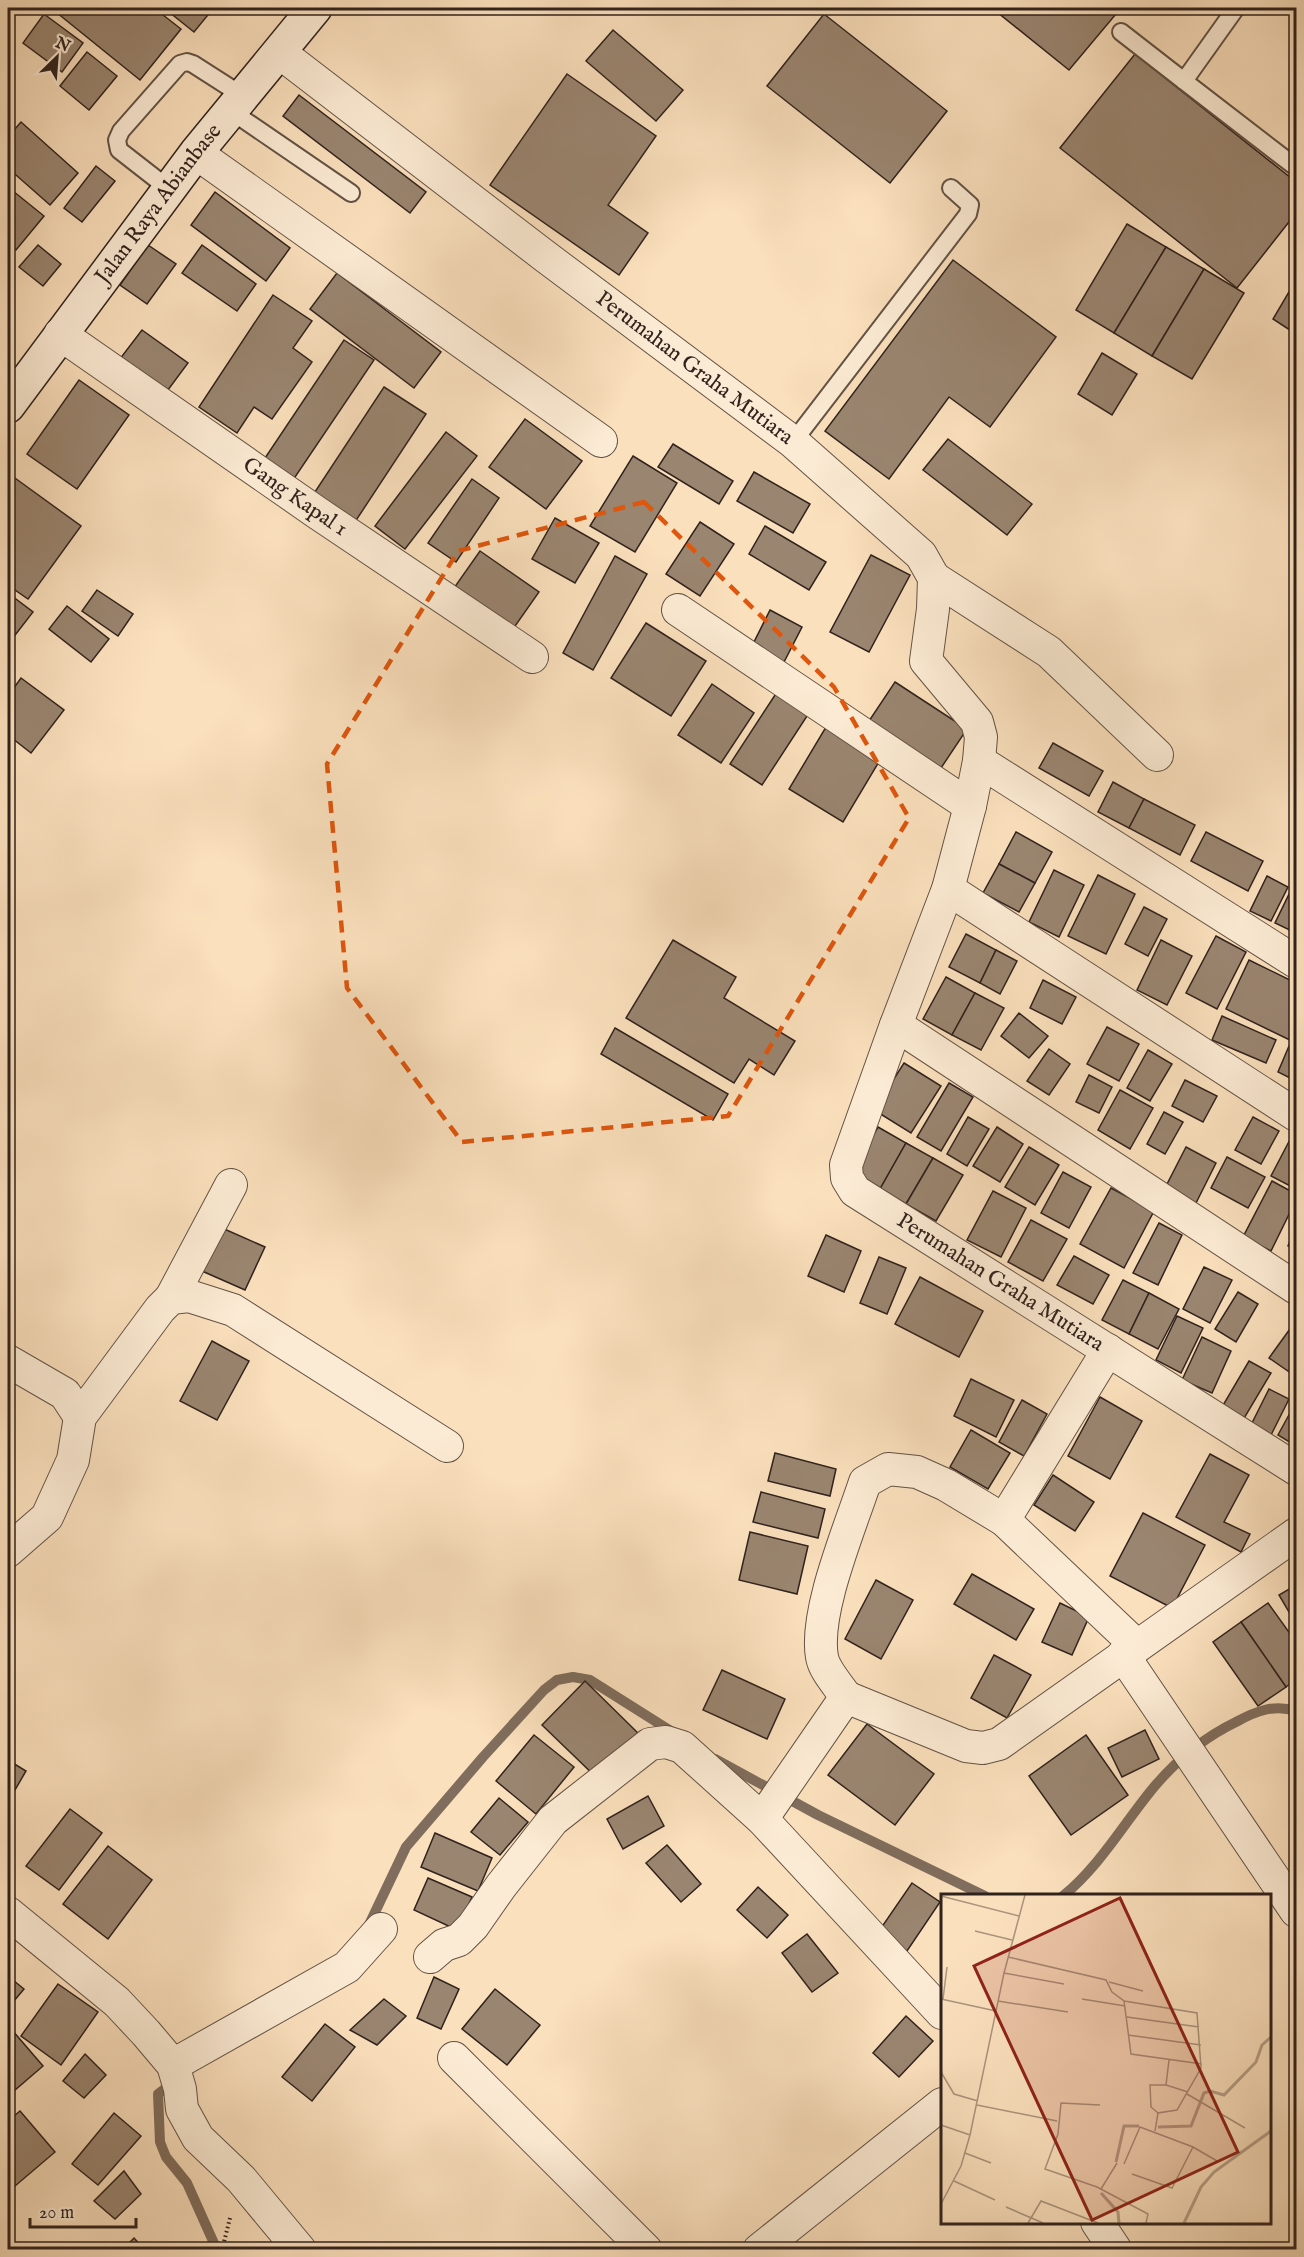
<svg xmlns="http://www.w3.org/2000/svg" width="1304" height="2257" font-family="'IM FELL English',serif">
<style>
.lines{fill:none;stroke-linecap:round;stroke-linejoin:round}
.stream{stroke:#806d5d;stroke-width:10}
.building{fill:#9a8570;stroke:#30221d;stroke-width:1.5}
.lane-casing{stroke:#635245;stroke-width:20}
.street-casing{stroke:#635245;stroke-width:34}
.secondary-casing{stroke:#30221d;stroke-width:36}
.path{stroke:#30221d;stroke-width:4;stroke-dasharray:1.5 3;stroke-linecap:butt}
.lane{stroke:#fcebd4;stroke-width:16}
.street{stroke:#fcebd4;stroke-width:32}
.secondary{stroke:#fcebd4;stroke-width:33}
.marked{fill:none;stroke:#df560d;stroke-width:4.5;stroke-dasharray:12 8;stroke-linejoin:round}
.labels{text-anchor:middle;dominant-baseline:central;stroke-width:5;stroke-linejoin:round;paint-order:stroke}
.street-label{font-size:22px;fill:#30221d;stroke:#fcebd4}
.inset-river{fill:none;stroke:#b69f87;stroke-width:3}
.inset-road{fill:none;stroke:#aa947d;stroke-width:1.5}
.view{fill:#8f2418;fill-opacity:0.15;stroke:#8f2418;stroke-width:3}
.inset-edge{fill:none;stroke:#30221d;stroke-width:3}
</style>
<rect width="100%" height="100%" fill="#fbe0bd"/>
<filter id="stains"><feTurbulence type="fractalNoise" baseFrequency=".00333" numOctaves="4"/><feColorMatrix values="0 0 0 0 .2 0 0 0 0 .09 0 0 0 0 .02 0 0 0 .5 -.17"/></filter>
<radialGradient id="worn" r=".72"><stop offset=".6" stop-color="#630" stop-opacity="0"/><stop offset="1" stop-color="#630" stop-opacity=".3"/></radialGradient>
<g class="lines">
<g class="stream">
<polyline points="715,1759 818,1815 985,1896"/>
<path d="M1063,1896C1100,1866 1124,1823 1154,1787C1176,1761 1205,1737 1236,1722C1256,1711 1274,1704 1296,1711"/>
<polyline points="367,1929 406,1847 483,1757 544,1690 557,1680 573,1677 590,1680 674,1733"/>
<polyline points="175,2081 158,2094 160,2142 166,2157 187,2183 217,2250"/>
</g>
</g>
<g class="building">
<polygon points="51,8 154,8 181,29 140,80"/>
<polygon points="164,8 209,8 212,10 194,32"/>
<polygon points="992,8 1121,8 1069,70"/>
<polygon points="44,14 83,43 62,72 23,43"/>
<polygon points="824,14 947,111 890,183 767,86"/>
<polygon points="613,30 683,90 656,121 586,61"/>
<polygon points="87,52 117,76 89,110 60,86"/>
<polygon points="1135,54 1296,182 1296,213 1237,288 1060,148"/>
<polygon points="567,74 656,136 608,205 648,233 619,275 490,185"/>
<polygon points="299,95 426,192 410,213 283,116"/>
<polygon points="21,122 78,173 50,205 8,168 8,137"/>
<polygon points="96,166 115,181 82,222 64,208"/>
<polygon points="8,187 44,216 16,250 8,243"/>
<polygon points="215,192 290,248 266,281 191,225"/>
<polygon points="1127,224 1166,247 1114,333 1076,310"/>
<polygon points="38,245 61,264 43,286 19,267"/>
<polygon points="148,245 176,264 147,304 120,285"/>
<polygon points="202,245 256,284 237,311 182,273"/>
<polygon points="1166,247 1204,269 1152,356 1114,333"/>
<polygon points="953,260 1056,337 990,427 949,397 889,479 825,431"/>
<polygon points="1204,269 1244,293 1192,379 1152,356"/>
<polygon points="337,273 441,352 414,388 310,309"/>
<polygon points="1296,280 1296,334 1273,319"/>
<polygon points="273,295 312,321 293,348 312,362 272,419 254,407 237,433 199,407"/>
<polygon points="142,330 188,363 162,398 116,364"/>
<polygon points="344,340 374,360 289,486 259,467"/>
<polygon points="1102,353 1137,374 1112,415 1078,394"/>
<polygon points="79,380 129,415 77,489 27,454"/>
<polygon points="384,387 426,414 351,528 309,501"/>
<polygon points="525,419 582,461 546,509 489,467"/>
<polygon points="446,432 477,456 405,549 375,526"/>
<polygon points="948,439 1032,504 1007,535 923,470"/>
<polygon points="673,444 733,481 719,504 658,467"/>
<polygon points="633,456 677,483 635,552 590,526"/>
<polygon points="754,472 810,504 793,533 737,501"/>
<polygon points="8,473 81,526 28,599 8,585"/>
<polygon points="472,479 499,498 456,562 428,543"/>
<polygon points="555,518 599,543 575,583 532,559"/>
<polygon points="700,522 734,544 700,596 666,574"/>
<polygon points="765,526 826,562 809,590 749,554"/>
<polygon points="480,551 539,592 513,629 454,588"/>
<polygon points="871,555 910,575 869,652 830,632"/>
<polygon points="615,556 647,574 593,670 563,653"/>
<polygon points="97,590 133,614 118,636 82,611"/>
<polygon points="8,593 33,612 12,639 8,635"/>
<polygon points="67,606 109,639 91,662 49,629"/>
<polygon points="770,610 802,627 783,664 751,648"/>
<polygon points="646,623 706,661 671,716 611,678"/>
<polygon points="21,678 64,710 31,753 8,735 8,696"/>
<polygon points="895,682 967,729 939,771 867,724"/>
<polygon points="712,684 754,713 721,763 678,735"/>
<polygon points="777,692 809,713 762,785 730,764"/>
<polygon points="826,727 880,760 843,822 789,789"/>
<polygon points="1053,743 1103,771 1089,796 1039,768"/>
<polygon points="1113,782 1144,799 1129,828 1098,812"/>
<polygon points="1144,799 1195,825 1180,855 1129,828"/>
<polygon points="1016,832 1052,852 1035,883 999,864"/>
<polygon points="1206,832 1263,861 1248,891 1191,861"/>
<polygon points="999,864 1035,883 1019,912 983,893"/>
<polygon points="1054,870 1084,885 1059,937 1029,922"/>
<polygon points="1098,875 1135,894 1106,954 1068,936"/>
<polygon points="1267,876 1288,887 1271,921 1250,911"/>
<polygon points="1293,886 1296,887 1296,933 1275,923"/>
<polygon points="1144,907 1167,919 1148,956 1125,944"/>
<polygon points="966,934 996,950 980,983 949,967"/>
<polygon points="1216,936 1246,952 1217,1009 1186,993"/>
<polygon points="673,940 736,977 724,998 795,1041 774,1075 749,1059 734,1083 626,1018"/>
<polygon points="1161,940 1192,956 1167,1005 1137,990"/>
<polygon points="996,950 1017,961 1000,994 980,983"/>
<polygon points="1249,960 1296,983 1296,1043 1226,1009"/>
<polygon points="946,977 975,993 952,1035 923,1019"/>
<polygon points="1043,980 1076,997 1062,1024 1030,1008"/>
<polygon points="975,993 1004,1008 981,1050 952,1035"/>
<polygon points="1019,1013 1048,1036 1029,1058 1001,1036"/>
<polygon points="1222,1016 1276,1040 1266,1063 1212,1040"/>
<polygon points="1107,1027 1139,1044 1119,1081 1087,1064"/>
<polygon points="615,1028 728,1094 713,1120 601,1054"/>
<polygon points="1289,1046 1296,1050 1296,1081 1278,1072"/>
<polygon points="1049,1049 1070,1064 1049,1095 1027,1081"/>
<polygon points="1148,1050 1172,1064 1150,1101 1127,1088"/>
<polygon points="904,1063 941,1086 911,1133 874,1110"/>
<polygon points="1089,1075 1112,1087 1099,1113 1076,1102"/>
<polygon points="1185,1080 1217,1096 1203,1122 1172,1106"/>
<polygon points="949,1083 973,1097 941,1151 917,1137"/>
<polygon points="1120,1090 1153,1108 1130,1149 1098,1130"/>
<polygon points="1164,1112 1183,1122 1165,1154 1147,1144"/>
<polygon points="968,1117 989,1129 967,1166 947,1154"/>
<polygon points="1253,1117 1279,1131 1261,1164 1235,1150"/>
<polygon points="878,1127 906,1143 880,1189 851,1173"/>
<polygon points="997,1127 1023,1144 1000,1182 973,1166"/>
<polygon points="1294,1132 1296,1133 1296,1189 1271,1176"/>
<polygon points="906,1143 933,1158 906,1204 880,1189"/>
<polygon points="1029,1147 1059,1165 1035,1205 1005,1187"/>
<polygon points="1186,1147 1216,1163 1194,1207 1163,1192"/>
<polygon points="1227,1157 1265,1177 1248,1208 1211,1188"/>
<polygon points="933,1158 963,1175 936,1221 906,1204"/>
<polygon points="1063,1172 1091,1187 1069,1228 1041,1213"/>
<polygon points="1272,1181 1296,1194 1296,1200 1271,1251 1243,1237"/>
<polygon points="1111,1188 1154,1211 1124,1268 1080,1244"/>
<polygon points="993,1191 1026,1208 1001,1257 967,1240"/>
<polygon points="1031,1220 1067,1239 1043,1281 1008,1262"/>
<polygon points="1159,1223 1182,1235 1158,1285 1133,1273"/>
<polygon points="1296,1227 1296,1250 1288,1246"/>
<polygon points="222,1228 265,1247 245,1290 202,1271"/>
<polygon points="826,1235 861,1251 844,1292 808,1276"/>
<polygon points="1074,1256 1109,1275 1093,1304 1057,1285"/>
<polygon points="879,1257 906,1268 887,1314 860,1303"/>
<polygon points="1204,1267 1232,1280 1210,1323 1183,1309"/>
<polygon points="920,1277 983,1311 959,1357 895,1324"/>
<polygon points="1123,1280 1149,1293 1129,1334 1102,1320"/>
<polygon points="1238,1292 1258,1304 1236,1342 1215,1329"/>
<polygon points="1149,1293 1179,1309 1158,1349 1129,1334"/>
<polygon points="1177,1316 1203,1328 1181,1373 1156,1360"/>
<polygon points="1295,1322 1296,1324 1296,1374 1295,1376 1269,1358"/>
<polygon points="1202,1337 1231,1351 1212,1393 1182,1380"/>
<polygon points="212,1341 249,1361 217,1420 180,1401"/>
<polygon points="1249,1361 1271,1373 1243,1420 1222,1407"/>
<polygon points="971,1379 1014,1400 996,1437 954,1416"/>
<polygon points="1269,1389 1289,1399 1271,1435 1251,1425"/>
<polygon points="1100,1397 1142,1421 1110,1479 1068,1456"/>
<polygon points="1022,1400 1047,1414 1024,1456 999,1442"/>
<polygon points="1296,1402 1296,1446 1278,1435"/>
<polygon points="971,1430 1010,1453 988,1489 950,1467"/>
<polygon points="775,1453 836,1469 830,1496 768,1481"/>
<polygon points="1210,1454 1249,1475 1224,1522 1250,1534 1241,1552 1176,1517"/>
<polygon points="1053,1475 1094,1502 1075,1531 1034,1505"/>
<polygon points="761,1492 825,1509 818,1538 753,1522"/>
<polygon points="1143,1513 1205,1545 1172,1608 1110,1576"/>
<polygon points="750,1532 808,1546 797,1594 739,1580"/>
<polygon points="972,1574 1034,1609 1016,1640 954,1604"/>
<polygon points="876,1580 913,1600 881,1659 845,1639"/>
<polygon points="1296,1585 1296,1624 1279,1595"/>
<polygon points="1060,1603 1089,1617 1072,1655 1042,1642"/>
<polygon points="1268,1603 1296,1642 1296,1679 1286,1687 1241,1622"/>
<polygon points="1241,1622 1286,1687 1258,1706 1213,1642"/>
<polygon points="994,1655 1031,1675 1007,1718 971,1698"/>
<polygon points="722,1670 785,1699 767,1739 703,1710"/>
<polygon points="585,1681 642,1737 599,1780 542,1725"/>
<polygon points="867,1724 934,1774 895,1825 828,1775"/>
<polygon points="1145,1730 1159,1759 1122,1777 1108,1748"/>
<polygon points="534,1735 574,1767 536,1814 496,1781"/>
<polygon points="1086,1735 1128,1795 1071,1835 1029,1776"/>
<polygon points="8,1760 26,1771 8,1802"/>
<polygon points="648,1796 664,1826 623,1849 607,1819"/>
<polygon points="499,1798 528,1822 500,1855 471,1832"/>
<polygon points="70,1809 102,1833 59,1890 26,1866"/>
<polygon points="435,1833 492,1858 478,1891 421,1867"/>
<polygon points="667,1845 701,1884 681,1902 646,1863"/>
<polygon points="108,1846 152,1880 108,1939 63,1904"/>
<polygon points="428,1878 472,1897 457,1930 414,1910"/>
<polygon points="912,1883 940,1902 907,1951 879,1931"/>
<polygon points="758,1887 788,1915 767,1938 737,1910"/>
<polygon points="807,1934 838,1973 812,1992 782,1953"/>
<polygon points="8,1976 24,1989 8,2008"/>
<polygon points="434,1977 459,1989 441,2029 417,2018"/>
<polygon points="58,1984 98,2012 61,2065 21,2036"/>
<polygon points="495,1989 540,2025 507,2065 462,2029"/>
<polygon points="384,1999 406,2016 377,2045 350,2030"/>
<polygon points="906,2016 933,2041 899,2077 873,2053"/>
<polygon points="325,2024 355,2047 312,2101 282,2077"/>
<polygon points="12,2030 43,2066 8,2096 8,2033"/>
<polygon points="85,2054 106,2075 84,2098 63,2081"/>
<polygon points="20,2111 55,2152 8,2192 8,2121"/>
<polygon points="114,2113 141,2136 98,2185 72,2164"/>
<polygon points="124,2171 141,2194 115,2219 94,2201"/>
<polygon points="134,2238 145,2250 122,2250"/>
</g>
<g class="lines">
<g class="lane-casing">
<g id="lane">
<polyline points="1236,8 1184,81 1293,165"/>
<polyline points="1121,32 1184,81"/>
<polyline points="231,111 351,193"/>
<polyline points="169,189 119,150 117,140 121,131 180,64 187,62 193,64 243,96"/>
<polyline points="793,442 968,214 970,205 951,188"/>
</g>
</g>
<g class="street-casing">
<g id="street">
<path id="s1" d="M279,52L546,257L793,442L921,555L934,578L933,609L926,661L977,722L981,737L979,761L970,806L948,889L896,1025L846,1165L847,1178L855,1191L1296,1469"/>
<polyline points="196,153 601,441"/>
<path id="s2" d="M60,334L316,512L532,657"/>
<polyline points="934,578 1049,652 1157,755"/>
<polyline points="678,610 970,806"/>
<polyline points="979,761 1296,962"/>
<polyline points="948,889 1296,1115"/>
<polyline points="896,1025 1296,1288"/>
<polyline points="171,1298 231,1185"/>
<polyline points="8,1361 65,1394 80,1417"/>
<polyline points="1004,1520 1108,1350"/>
<polyline points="8,1551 47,1517 73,1460 80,1417 160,1309 171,1298 189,1296 233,1310 447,1446"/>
<polyline points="1123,1655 1296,1911"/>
<path d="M846,1697C839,1686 824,1670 822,1657C814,1612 850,1528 865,1482L888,1469L917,1472L946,1485L1004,1520L1137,1646"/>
<polyline points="762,1819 846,1697 966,1746 983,1748 999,1744 1296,1534"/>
<polyline points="8,1913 117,2002 146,2033 173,2065 180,2089 182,2109 198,2138 241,2179 300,2250"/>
<polyline points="430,1957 444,1945 459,1940 473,1926 501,1886 553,1820 650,1744 666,1742 682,1747 762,1819 942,2013"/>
<polyline points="454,2058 646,2250"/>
<polyline points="173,2065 347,1967 381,1929"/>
<polyline points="1097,2222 1115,2249"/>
<polyline points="759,2250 942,2104"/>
</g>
</g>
<g class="secondary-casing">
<g id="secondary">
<path id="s3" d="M8,406L196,153L315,8"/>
</g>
</g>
<polyline class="path" points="222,2250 230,2218"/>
<use href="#lane" class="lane"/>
<use href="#street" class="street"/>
<use href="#secondary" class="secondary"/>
</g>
<path class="marked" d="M644,502L834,687L909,818L728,1116L462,1142L347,988L327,764L458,551Z"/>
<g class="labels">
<g class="street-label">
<text stroke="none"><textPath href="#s3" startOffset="252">Jalan Raya Abianbase</textPath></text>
<text stroke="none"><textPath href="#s1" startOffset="522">Perumahan Graha Mutiara</textPath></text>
<text stroke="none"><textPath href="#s2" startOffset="286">Gang Kapal 1</textPath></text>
<text stroke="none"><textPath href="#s1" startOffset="1671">Perumahan Graha Mutiara</textPath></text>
</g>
</g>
<g transform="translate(941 1894)">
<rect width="330" height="330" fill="#fbe0bd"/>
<path class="inset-river" d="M217,233L250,232L263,199L269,197L283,201L315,168L321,151L330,143M175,268L183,232H198M160,299L177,318L178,329M243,329L260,293L273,278L330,237"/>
<path class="inset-road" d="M0,2L78,22M34,37L71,46M67,63L165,86L171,98L183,107L190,160L261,170M63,79L123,90M168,88L202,97M0,105L55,117M2,105L6,73M141,105L184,112M57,107L127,118M183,107L256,119L260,174L236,216L217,219L214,237M186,123L258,133M187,141L260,151M0,178L13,200L37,207M225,191L228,166M246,200L304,234M36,211L116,227M159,211L120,209L117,240L104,275L156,293L207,320L205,329M217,219L210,213L209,191H225L247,198M0,231L29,241M252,253L276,267M24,259L50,269M183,270L199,233L252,253L231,294L191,280M13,287L54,306M160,295L176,269M0,310L20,272L29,241L63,79L84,1M65,313L102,329M87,329L100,307L157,329"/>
<path class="view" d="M179,4L297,258L151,326L33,72Z"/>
<rect width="330" height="330" class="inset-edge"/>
</g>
<rect width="1304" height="2257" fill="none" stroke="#fbe0bd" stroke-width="30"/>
<rect x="9" y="9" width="1286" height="2239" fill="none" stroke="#30221d" stroke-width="3"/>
<rect x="15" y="15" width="1274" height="2227" fill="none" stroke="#30221d" stroke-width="1.5"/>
<g transform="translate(57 57) rotate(25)" stroke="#fcebd4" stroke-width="4.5" paint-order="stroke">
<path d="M0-4.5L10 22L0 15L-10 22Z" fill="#30221d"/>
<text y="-9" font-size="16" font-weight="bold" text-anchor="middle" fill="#30221d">N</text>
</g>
<path d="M30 2218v9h106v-9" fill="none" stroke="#30221d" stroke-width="3"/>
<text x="39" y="2218" font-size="18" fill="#30221d" stroke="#fcebd4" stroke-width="4.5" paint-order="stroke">20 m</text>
<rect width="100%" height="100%" filter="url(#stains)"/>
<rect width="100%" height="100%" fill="url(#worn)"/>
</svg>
